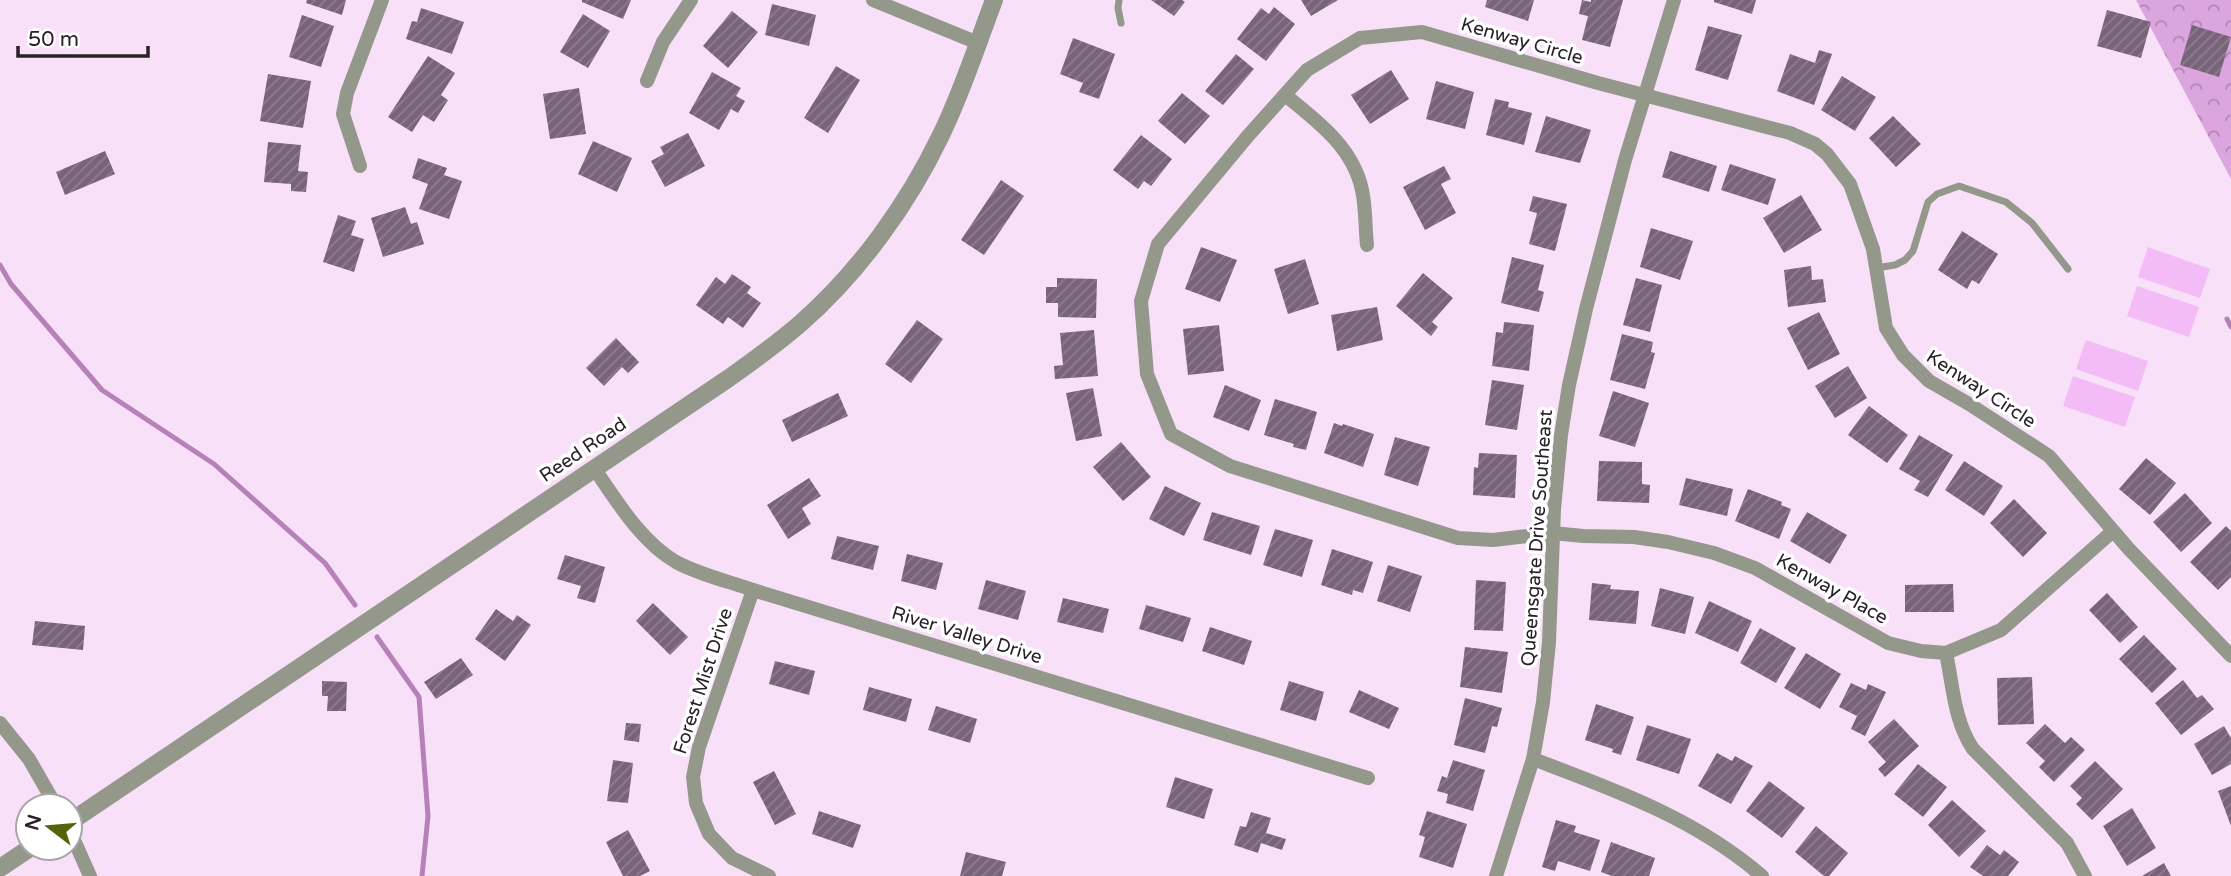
<svg xmlns="http://www.w3.org/2000/svg" width="2231" height="876" font-family="'Varela Round',sans-serif">
<style>
.forest{fill:url(#forest-crowns)}
.green{fill:#f4bcf7}
.lines{fill:none;stroke-linecap:round;stroke-linejoin:round}
.stream{stroke:#b581b8;stroke-width:5}
.building{fill:url(#building-hatch)}
.service{stroke:#94988b;stroke-width:7}
.minor{stroke:#94988b;stroke-width:14}
.tertiary{stroke:#94988b;stroke-width:18}
.labels{text-anchor:middle;dominant-baseline:central;stroke-width:7;stroke-linejoin:round;paint-order:stroke}
.street-label{font-size:19px;fill:#292029;stroke:#fff}
</style>
<defs>
<pattern id="forest-crowns" width="20" height="18" patternUnits="userSpaceOnUse" patternTransform="scale(1.75)"><rect width="20" height="18" fill="#dba5de"/><path d="M2 6a3 3 0 1 1 6 0M12 15a3 3 0 1 1 6 0" fill="none" stroke="#b286b4"/></pattern>
<pattern id="building-hatch" width="6" height="6" patternUnits="userSpaceOnUse" patternTransform="scale(1.75)"><rect width="6" height="6" fill="#786379"/><path d="M-1 1l2-2M0 6l6-6M5 7l2-2" fill="none" stroke="#8d7e8e"/></pattern>
</defs>
<rect width="100%" height="100%" fill="#f8e0f9"/>
<polygon class="forest" points="2136,0 2231,0 2231,179"/>
<g class="green">
<polygon points="2148,247 2210,269 2200,298 2138,277"/>
<polygon points="2137,286 2199,307 2189,337 2127,316"/>
<polygon points="2086,340 2148,361 2138,391 2076,369"/>
<polygon points="2073,376 2135,397 2125,427 2063,406"/>
</g>
<g class="lines">
<g class="stream">
<polyline points="0,265 11,284 102,390 214,464 325,563 355,605"/>
<polyline points="2227,319 2231,327"/>
<polyline points="377,637 419,697 428,816 422,876"/>
</g>
</g>
<g class="building">
<polygon points="307,0 346,0 342,15 306,3"/>
<polygon points="582,0 631,0 623,19 582,2"/>
<polygon points="1151,0 1182,0 1185,2 1174,16"/>
<polygon points="1301,0 1338,0 1311,16"/>
<polygon points="1487,0 1534,0 1528,21 1485,7"/>
<polygon points="1582,0 1591,2 1591,0 1623,0 1610,47 1582,40 1588,16 1579,14"/>
<polygon points="1714,0 1756,0 1752,14 1714,2"/>
<polygon points="772,4 816,15 809,46 765,35"/>
<polygon points="1274,7 1295,24 1266,61 1237,39 1261,8 1269,14"/>
<polygon points="421,8 464,22 452,54 406,39 412,21 417,22"/>
<polygon points="2107,10 2151,22 2141,58 2097,46"/>
<polygon points="732,11 758,32 728,68 703,46"/>
<polygon points="583,14 610,31 588,68 560,52"/>
<polygon points="302,15 334,26 321,67 289,57"/>
<polygon points="2192,25 2231,37 2219,77 2180,65"/>
<polygon points="1708,26 1742,35 1728,80 1695,70"/>
<polygon points="1073,38 1115,54 1099,99 1079,92 1083,83 1060,74"/>
<polygon points="1819,50 1832,54 1814,105 1777,91 1790,54 1815,63"/>
<polygon points="1236,54 1254,69 1223,105 1205,91"/>
<polygon points="428,56 455,73 441,95 448,100 434,122 423,115 412,132 388,117"/>
<polygon points="836,66 860,80 828,133 804,118"/>
<polygon points="1391,70 1409,99 1370,124 1351,95"/>
<polygon points="712,72 741,88 736,96 745,101 738,113 731,109 719,130 689,113"/>
<polygon points="268,74 311,81 303,128 260,121"/>
<polygon points="1842,76 1876,97 1855,131 1821,110"/>
<polygon points="1436,81 1474,92 1465,129 1426,119"/>
<polygon points="579,88 586,134 550,139 543,94"/>
<polygon points="1182,93 1210,116 1185,144 1158,121"/>
<polygon points="1495,99 1509,102 1508,107 1532,113 1524,145 1486,135"/>
<polygon points="1546,116 1591,130 1580,163 1535,152"/>
<polygon points="1893,116 1921,144 1896,167 1869,138"/>
<polygon points="688,133 705,166 665,187 651,161 664,154 660,147"/>
<polygon points="1141,135 1172,159 1151,186 1144,181 1138,189 1113,170"/>
<polygon points="593,141 632,158 617,192 578,174"/>
<polygon points="268,142 301,145 298,171 308,172 306,192 291,191 291,184 264,182"/>
<polygon points="105,151 115,174 65,195 56,172"/>
<polygon points="1670,151 1717,166 1709,192 1662,177"/>
<polygon points="418,158 447,168 444,175 462,181 449,219 419,209 428,184 412,178"/>
<polygon points="1730,164 1776,179 1768,205 1721,190"/>
<polygon points="1444,166 1451,179 1441,184 1456,213 1425,230 1403,187"/>
<polygon points="1001,180 1024,196 984,255 961,240"/>
<polygon points="1801,195 1822,230 1784,253 1763,218"/>
<polygon points="1533,196 1567,204 1555,251 1529,244 1537,213 1529,211"/>
<polygon points="405,207 411,224 417,222 424,244 383,257 371,218"/>
<polygon points="338,215 356,221 351,235 364,239 354,272 323,262"/>
<polygon points="1651,228 1693,241 1680,280 1640,267"/>
<polygon points="1962,231 1998,254 1979,284 1972,280 1967,289 1938,270"/>
<polygon points="1201,247 1237,260 1220,302 1185,289"/>
<polygon points="1512,257 1544,265 1538,290 1544,292 1539,312 1501,303"/>
<polygon points="1305,259 1319,304 1288,314 1274,269"/>
<polygon points="1811,266 1812,280 1823,279 1826,302 1788,307 1784,270"/>
<polygon points="1423,273 1453,298 1432,322 1438,327 1431,336 1396,306"/>
<polygon points="732,274 751,287 747,293 761,303 743,328 728,317 723,324 696,305 716,277 725,284"/>
<polygon points="1057,278 1097,279 1096,318 1058,317 1058,303 1046,303 1046,287 1057,287"/>
<polygon points="1636,278 1662,285 1650,332 1623,325"/>
<polygon points="1377,307 1383,340 1337,351 1331,315"/>
<polygon points="1819,312 1840,354 1808,370 1787,328"/>
<polygon points="917,320 943,339 911,383 885,364"/>
<polygon points="1504,322 1534,325 1529,371 1492,366 1496,332 1503,333"/>
<polygon points="1219,325 1224,371 1188,375 1183,329"/>
<polygon points="1094,330 1098,376 1055,379 1054,366 1063,365 1060,333"/>
<polygon points="1622,334 1653,342 1651,352 1655,353 1645,389 1610,380"/>
<polygon points="616,338 639,362 628,373 622,367 604,386 586,368"/>
<polygon points="1848,366 1867,398 1835,418 1815,386"/>
<polygon points="1492,380 1524,385 1517,430 1485,425"/>
<polygon points="1225,385 1261,400 1249,431 1213,417"/>
<polygon points="1093,388 1102,436 1076,441 1066,393"/>
<polygon points="1613,391 1649,403 1635,447 1599,436"/>
<polygon points="838,393 848,416 792,442 782,420"/>
<polygon points="1275,399 1317,412 1306,450 1293,447 1294,444 1264,435"/>
<polygon points="1869,406 1908,435 1887,463 1848,435"/>
<polygon points="1334,423 1342,426 1343,424 1374,434 1363,467 1324,453"/>
<polygon points="1919,435 1953,455 1928,497 1914,490 1920,481 1899,469"/>
<polygon points="1395,437 1430,447 1418,486 1384,475"/>
<polygon points="1121,442 1151,477 1123,501 1093,467"/>
<polygon points="1479,453 1517,455 1515,498 1473,495 1474,467 1478,468"/>
<polygon points="2146,458 2176,483 2150,515 2119,489"/>
<polygon points="1599,461 1642,462 1642,484 1650,485 1649,503 1597,501"/>
<polygon points="1964,461 2003,486 1984,516 1945,490"/>
<polygon points="809,478 821,496 802,508 811,524 788,539 767,505"/>
<polygon points="1686,478 1733,489 1727,516 1679,505"/>
<polygon points="1165,486 1201,503 1184,536 1149,519"/>
<polygon points="1748,489 1782,502 1781,505 1791,509 1779,539 1735,521"/>
<polygon points="2185,493 2212,523 2181,552 2153,522"/>
<polygon points="2014,499 2047,533 2023,557 1990,523"/>
<polygon points="1212,512 1260,526 1251,555 1203,540"/>
<polygon points="1807,512 1847,535 1830,564 1790,541"/>
<polygon points="2226,526 2231,531 2231,577 2218,590 2190,562"/>
<polygon points="1275,529 1313,540 1302,577 1263,565"/>
<polygon points="837,536 879,546 873,570 831,559"/>
<polygon points="1332,549 1373,562 1363,593 1353,590 1352,595 1321,585"/>
<polygon points="907,554 943,563 936,590 901,581"/>
<polygon points="565,555 605,567 595,603 577,598 581,586 557,579"/>
<polygon points="1388,565 1422,576 1410,612 1377,601"/>
<polygon points="986,580 1026,591 1018,620 978,609"/>
<polygon points="1476,580 1506,582 1503,631 1474,630"/>
<polygon points="1592,583 1611,585 1610,589 1639,591 1636,624 1589,620"/>
<polygon points="1953,584 1954,612 1905,612 1905,585"/>
<polygon points="1660,588 1694,597 1685,634 1651,626"/>
<polygon points="2107,593 2138,627 2120,643 2089,610"/>
<polygon points="1063,598 1109,609 1103,633 1057,622"/>
<polygon points="1709,601 1752,621 1738,652 1695,633"/>
<polygon points="653,603 688,637 670,655 636,621"/>
<polygon points="1146,605 1191,618 1183,642 1139,629"/>
<polygon points="496,609 513,621 517,615 531,625 505,661 475,639"/>
<polygon points="35,621 85,626 83,650 32,645"/>
<polygon points="1210,627 1252,641 1244,665 1202,651"/>
<polygon points="1760,628 1796,648 1776,683 1740,663"/>
<polygon points="2144,635 2177,669 2152,693 2119,659"/>
<polygon points="1465,647 1508,652 1502,693 1460,687"/>
<polygon points="1806,653 1841,674 1820,709 1784,688"/>
<polygon points="461,658 473,675 436,699 424,682"/>
<polygon points="775,661 815,671 809,695 769,684"/>
<polygon points="2032,677 2034,724 1998,725 1997,678"/>
<polygon points="2183,680 2197,698 2202,695 2214,709 2181,735 2155,703"/>
<polygon points="322,681 347,682 346,711 327,711 328,696 322,696"/>
<polygon points="1289,681 1324,692 1316,721 1280,710"/>
<polygon points="1851,683 1866,690 1868,684 1886,692 1865,736 1851,729 1857,716 1839,707"/>
<polygon points="869,687 912,699 906,722 863,710"/>
<polygon points="1359,690 1399,708 1389,729 1349,712"/>
<polygon points="1465,698 1502,708 1497,727 1492,726 1485,753 1454,745"/>
<polygon points="1596,704 1634,717 1621,755 1612,752 1613,749 1585,740"/>
<polygon points="936,706 977,719 970,743 928,730"/>
<polygon points="1894,719 1919,746 1885,777 1878,769 1886,762 1868,742"/>
<polygon points="626,723 641,724 639,742 624,740"/>
<polygon points="2045,724 2065,743 2071,737 2085,750 2054,782 2039,767 2045,761 2026,743"/>
<polygon points="1647,725 1691,739 1679,774 1636,760"/>
<polygon points="2224,726 2231,738 2231,764 2212,775 2194,744"/>
<polygon points="1717,753 1732,761 1735,756 1753,766 1731,804 1698,786"/>
<polygon points="613,760 633,763 628,803 607,801"/>
<polygon points="1453,760 1485,770 1473,811 1446,803 1448,794 1437,791 1442,776 1447,778"/>
<polygon points="2095,761 2123,789 2092,820 2076,804 2082,798 2070,786"/>
<polygon points="1918,764 1947,787 1923,817 1894,794"/>
<polygon points="774,771 796,814 775,825 753,782"/>
<polygon points="1175,777 1213,789 1204,819 1166,807"/>
<polygon points="1769,781 1805,808 1782,838 1746,811"/>
<polygon points="2231,786 2231,826 2218,791"/>
<polygon points="1952,800 1986,831 1959,857 1928,825"/>
<polygon points="2132,808 2156,848 2127,866 2103,826"/>
<polygon points="819,811 861,825 853,848 812,834"/>
<polygon points="1427,811 1467,824 1453,868 1419,857 1425,837 1419,835"/>
<polygon points="1251,812 1271,818 1266,833 1286,839 1282,850 1261,843 1258,853 1234,845 1240,826 1246,827"/>
<polygon points="1556,820 1576,826 1574,832 1600,840 1590,871 1558,861 1555,871 1542,867"/>
<polygon points="1816,826 1848,853 1829,876 1824,876 1795,852"/>
<polygon points="628,830 650,871 640,876 623,876 606,842"/>
<polygon points="1611,842 1655,858 1649,876 1612,876 1601,872"/>
<polygon points="1987,845 2000,855 2004,850 2019,862 2008,876 1983,876 1970,867"/>
<polygon points="966,852 1006,862 1002,876 960,876"/>
<polygon points="2164,863 2171,876 2142,876"/>
</g>
<g class="lines">
<g class="service">
<polyline points="1119,0 1118,8 1121,23"/>
<polyline points="1876,268 1895,265 1905,260 1913,251 1928,202 1937,194 1959,186 2006,202 2032,223 2068,269"/>
</g>
<g class="minor">
<polyline points="873,0 978,43"/>
<polyline points="647,81 663,42 691,0"/>
<path d="M1285,95C1317,121 1353,147 1362,190C1366,208 1365,227 1367,245"/>
<polyline points="360,166 343,114 347,93 382,0"/>
<path d="M594,468C616,500 641,542 676,562C700,575 728,581 753,590L1368,778"/>
<polyline points="2113,531 2001,630 1946,653 1921,651 1888,643 1755,568 1714,553 1668,542 1634,537 1583,536 1553,533 1493,540 1458,538 1230,466 1171,434 1147,374 1141,301 1158,244 1247,137 1307,70 1360,38 1422,32 1598,83 1790,133 1815,144 1827,154 1850,184 1873,249 1886,328 1903,355 1929,381 1969,404 2049,456 2128,548 2231,656"/>
<polyline points="753,590 699,747 693,777 696,803 709,834 732,858 769,876"/>
<path d="M1946,653C1953,686 1954,721 1973,749L2067,843L2085,876"/>
<polyline points="0,723 29,759 56,806"/>
<path d="M1533,759C1615,790 1695,818 1762,876"/>
<polyline points="70,831 90,876"/>
<polyline points="1496,876 1533,759 1543,702 1549,642 1554,509 1561,435 1569,385 1586,309 1625,160 1674,0"/>
</g>
<g class="tertiary">
<path d="M70,822L729,378C753,361 778,343 801,323C859,272 908,204 941,135C962,92 977,45 994,0"/>
<polyline points="0,868 30,848"/>
</g>
</g>
<g class="labels">
<g class="street-label">
<text transform="translate(1522 41) rotate(16)">Kenway Circle</text>
<text transform="translate(1981 389) rotate(33)">Kenway Circle</text>
<text transform="translate(583 450) rotate(-34)">Reed Road</text>
<text transform="translate(1537 538) rotate(-86)">Queensgate Drive Southeast</text>
<text transform="translate(1832 589) rotate(29)">Kenway Place</text>
<text transform="translate(967 635) rotate(17)">River Valley Drive</text>
<text transform="translate(703 681) rotate(-72)">Forest Mist Drive</text>
</g>
</g>
<g transform="translate(49 827) rotate(286)"><circle r="33" fill="#ffffff" stroke="#a9a6a9" stroke-width="2"/>
<path d="M0-5L12 26L0 18L-12 26Z" fill="#55640a"/>
<text y="-10" font-size="19" font-weight="bold" text-anchor="middle" fill="#292029">N</text>
</g>
<path d="M18 46v10h130v-10" fill="none" stroke="#292029" stroke-width="3.5"/>
<text x="28" y="46" font-size="21" fill="#292029" stroke="#ffffff" stroke-width="5" paint-order="stroke">50 m</text>
</svg>
